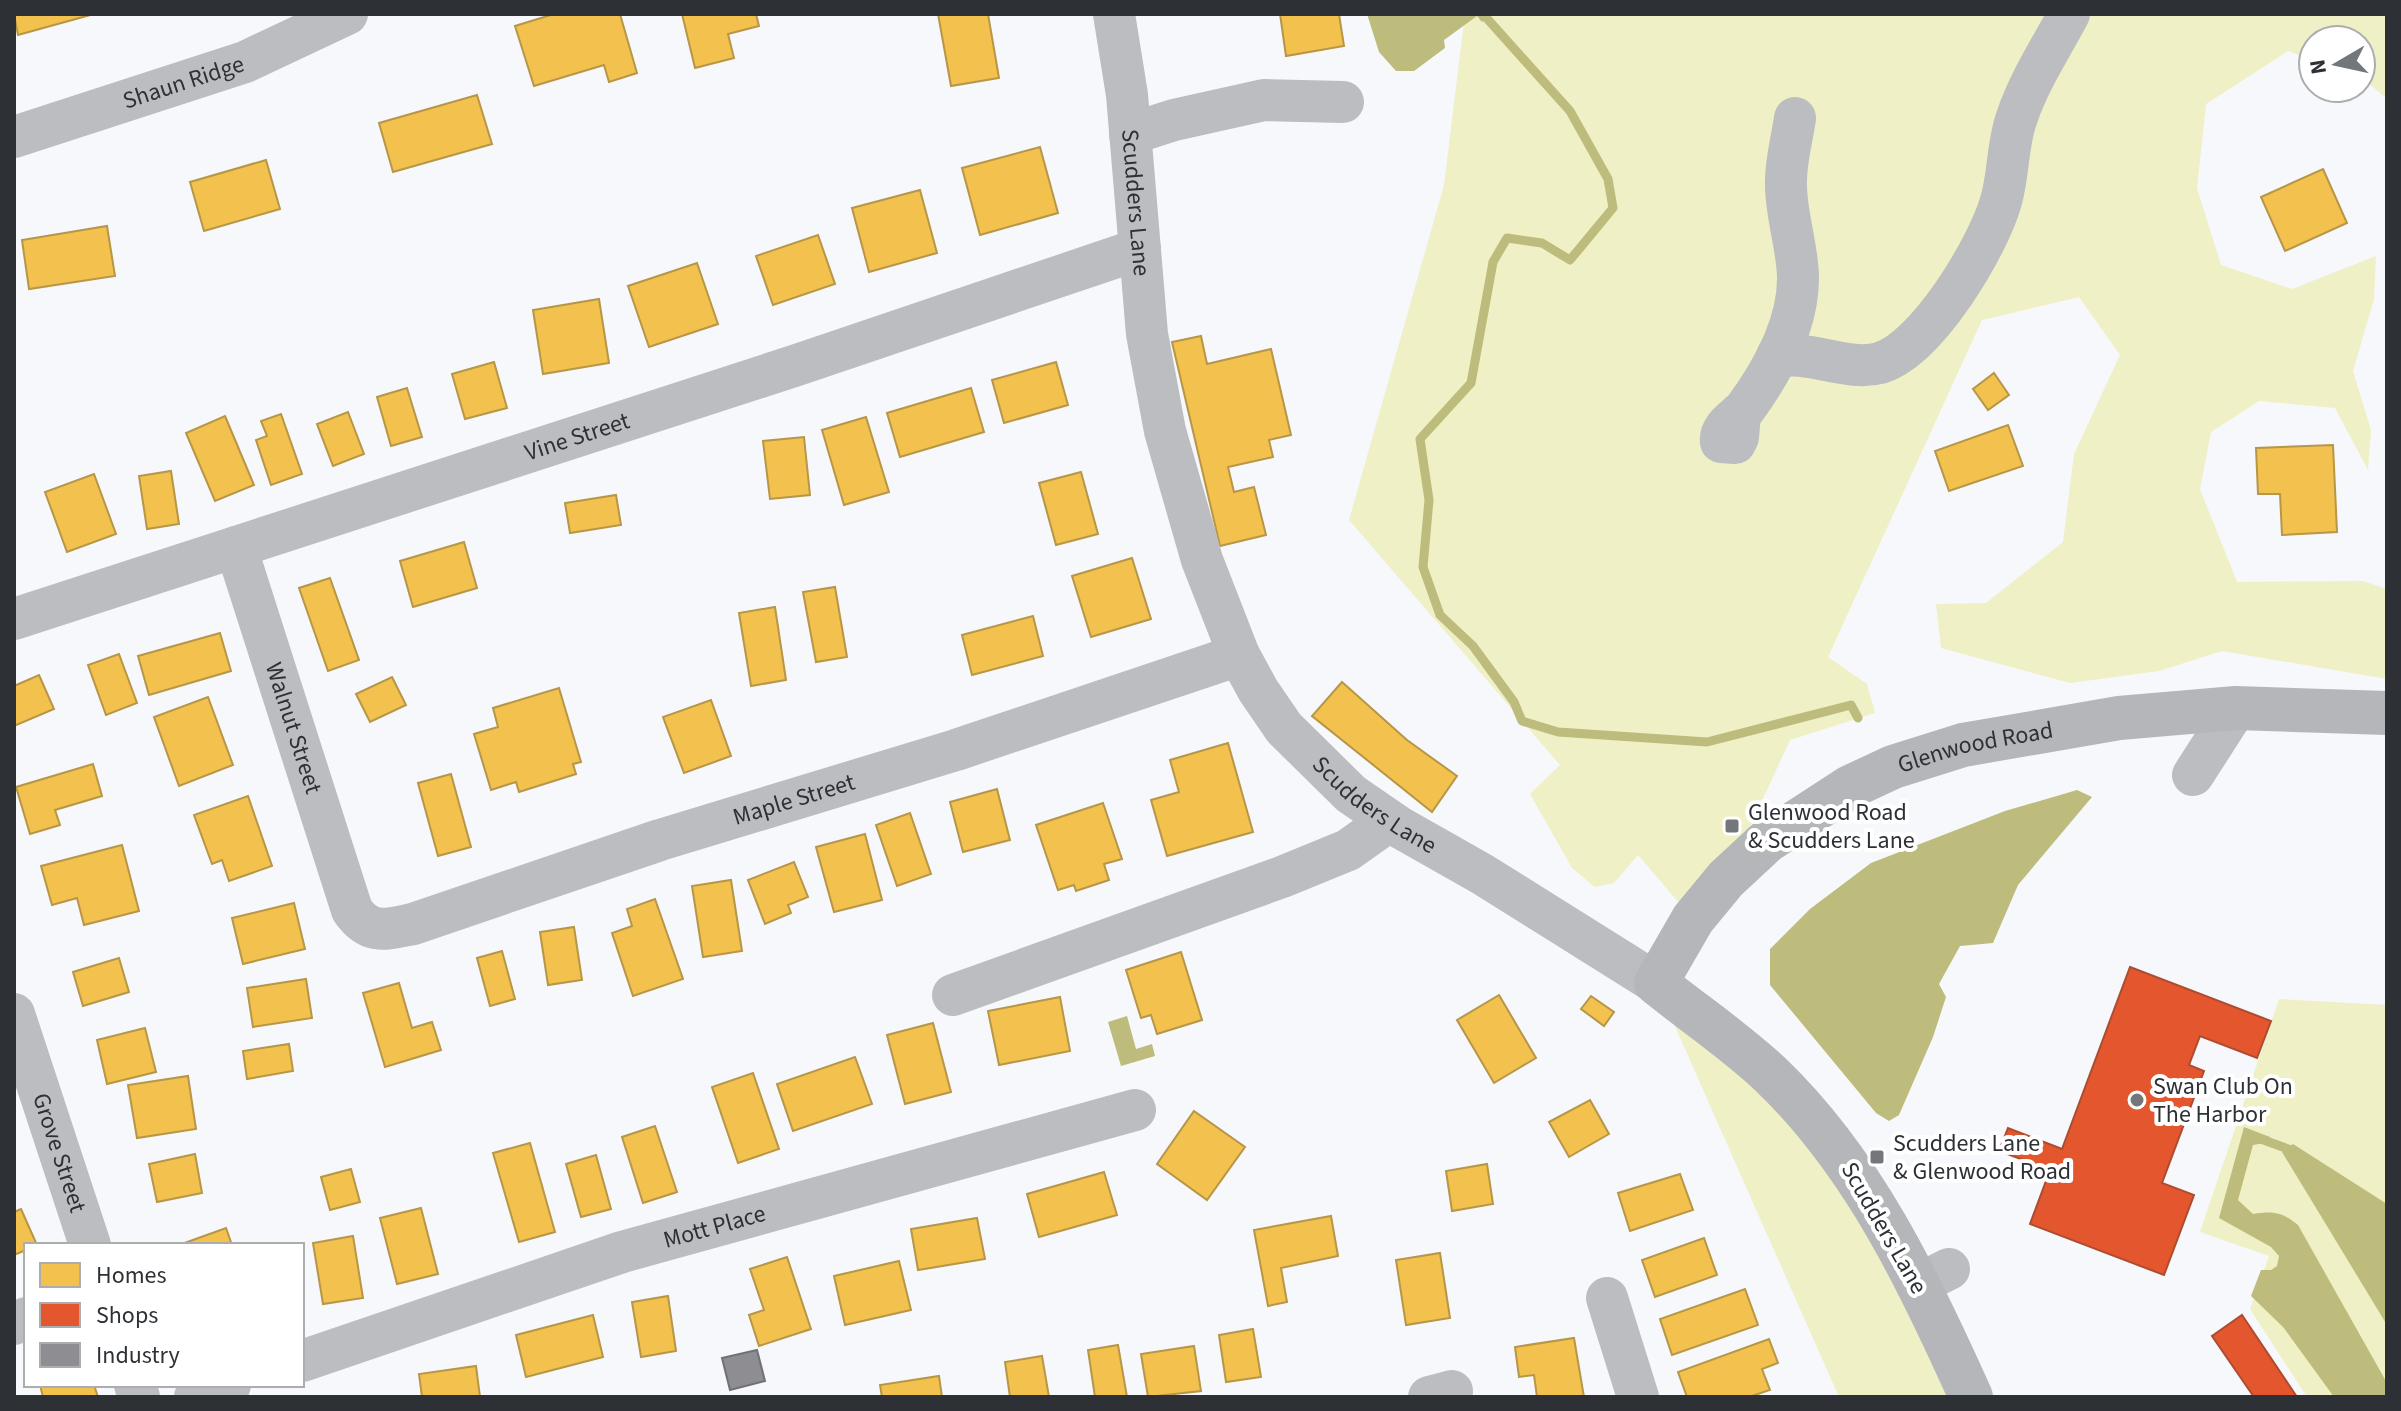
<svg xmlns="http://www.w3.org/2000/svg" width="2401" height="1411" font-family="'Source Sans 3',sans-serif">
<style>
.green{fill:#eff0c5}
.water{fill:#bdbc7d}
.homes{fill:#f2c14e;stroke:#b79647;stroke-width:2}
.shops{fill:#e4572e;stroke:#ad4c30;stroke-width:2}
.industry{fill:#8d8d92;stroke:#707176;stroke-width:2}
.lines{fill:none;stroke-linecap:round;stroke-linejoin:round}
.stream{stroke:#bdbc7d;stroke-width:9}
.minor{stroke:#bbbdc0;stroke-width:42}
.major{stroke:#b4b6b9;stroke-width:44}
.poi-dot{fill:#73777b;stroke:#fff;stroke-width:3}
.labels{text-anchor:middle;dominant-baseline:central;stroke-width:8;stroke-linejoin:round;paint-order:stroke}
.street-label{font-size:24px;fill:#2d3136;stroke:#fff}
.poi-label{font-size:24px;fill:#2d3136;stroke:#fff;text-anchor:start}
</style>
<rect width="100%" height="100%" fill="#f6f8fb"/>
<g class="green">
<polygon points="1465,14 2387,14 2387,99 2361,77 2361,40 2313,40 2313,60 2288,51 2206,104 2197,188 2221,265 2292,289 2376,256 2374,299 2353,371 2371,430 2368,470 2335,408 2259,401 2211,432 2200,489 2237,582 2363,581 2387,589 2387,679 2222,651 2159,671 2070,683 1941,648 1936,604 1986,603 2063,542 2074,454 2120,355 2079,297 1982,320 1828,657 1867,684 1875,713 1790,740 1726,879 1693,919 1638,855 1614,883 1595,887 1572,868 1530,794 1560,765 1349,520 1444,185"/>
<polygon points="2279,999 2387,1005 2387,1397 2307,1397 2250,1309 2269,1256 2200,1232"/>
<polygon points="1670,1015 1769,1074 1971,1397 1839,1397"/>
</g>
<g class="water">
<polygon points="1367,14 1491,14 1482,22 1477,16 1444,40 1445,48 1414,71 1396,71 1379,52"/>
<polygon points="2077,790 2092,797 2018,885 1993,943 1960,946 1939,984 1946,997 1933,1037 1899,1115 1889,1121 1876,1113 1770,985 1770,949 1810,909 1871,863 2005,811"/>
<polygon points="1127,1016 1136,1049 1152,1044 1155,1056 1121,1066 1108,1022"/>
<path d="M2244,1127L2270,1137V1142L2253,1145L2238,1200L2253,1214C2273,1211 2282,1212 2298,1225L2387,1383V1397H2334L2283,1327L2251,1296L2261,1270H2271L2277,1266L2279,1256L2271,1247L2219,1218Z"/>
<polygon points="2293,1144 2387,1204 2387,1325 2282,1152"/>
</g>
<g class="homes">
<polygon points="14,14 94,14 18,35"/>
<polygon points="554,14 620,14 637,73 609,82 604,65 534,86 515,26"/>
<polygon points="682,14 756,14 759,26 728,34 734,58 695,68"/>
<polygon points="938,14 988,14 999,78 951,86"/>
<polygon points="1280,14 1339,14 1344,46 1286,56"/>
<polygon points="477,95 492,144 393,172 379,123"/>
<polygon points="1040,147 1058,213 980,235 962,168"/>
<polygon points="266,160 280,209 204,231 190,182"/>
<polygon points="2323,169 2347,223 2285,251 2261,197"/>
<polygon points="920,190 937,253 869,272 852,208"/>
<polygon points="107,226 115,276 29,289 22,240"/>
<polygon points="818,235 835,284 773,305 756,256"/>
<polygon points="697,263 718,324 649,347 628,286"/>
<polygon points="599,299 609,363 543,374 533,310"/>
<polygon points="1201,336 1207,364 1271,349 1291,435 1269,440 1273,457 1228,467 1234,492 1254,487 1266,535 1220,546 1172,342"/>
<polygon points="494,362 507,408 465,419 452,374"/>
<polygon points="1056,362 1068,405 1004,423 992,380"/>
<polygon points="1994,373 2009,395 1988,410 1973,389"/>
<polygon points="407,388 422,437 391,446 377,397"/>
<polygon points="971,388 984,432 900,457 887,413"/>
<polygon points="348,412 364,454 333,466 317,424"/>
<polygon points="281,414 302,474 271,485 256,440 267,436 261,421"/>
<polygon points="225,416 254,485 215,501 186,433"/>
<polygon points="866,417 889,492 844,505 822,430"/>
<polygon points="2008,425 2023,466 1949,491 1935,451"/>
<polygon points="804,437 810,495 770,499 763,441"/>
<polygon points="2333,445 2337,532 2282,535 2280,494 2258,494 2256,448"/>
<polygon points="171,471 179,524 147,529 139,476"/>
<polygon points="1081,472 1098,534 1056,545 1039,483"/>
<polygon points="94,474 116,534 67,552 45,492"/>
<polygon points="616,495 621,525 570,533 565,503"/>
<polygon points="464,542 477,588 413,607 400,561"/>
<polygon points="1132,558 1151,619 1091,637 1072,576"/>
<polygon points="330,578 359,660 328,671 299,588"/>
<polygon points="835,587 847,657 816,662 803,592"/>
<polygon points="775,607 786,680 751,686 739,613"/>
<polygon points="1033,616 1043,656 972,675 962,635"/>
<polygon points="220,633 231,671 149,695 138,656"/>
<polygon points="119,654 137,703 106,715 88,665"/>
<polygon points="39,675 54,709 14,726 14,686"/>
<polygon points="392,677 406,705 370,722 356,694"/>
<polygon points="1342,682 1407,740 1457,776 1432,812 1312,716"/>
<polygon points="559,688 581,762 573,764 576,774 519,792 516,782 491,790 474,734 498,727 493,708"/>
<polygon points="208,697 233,765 179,786 154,717"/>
<polygon points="711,700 731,756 684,773 663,717"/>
<polygon points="1228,743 1253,832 1167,856 1151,800 1179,792 1170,760"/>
<polygon points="93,764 102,796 55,810 60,825 30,834 16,787"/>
<polygon points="451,774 471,847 438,856 418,783"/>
<polygon points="997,789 1010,840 963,852 950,802"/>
<polygon points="248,796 272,866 229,881 222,860 212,864 194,815"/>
<polygon points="1103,803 1122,859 1104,864 1109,880 1076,891 1074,885 1058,890 1036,825"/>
<polygon points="910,813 931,874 897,886 876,825"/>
<polygon points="865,834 882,900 834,912 816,847"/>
<polygon points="122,845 139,911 84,925 77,898 52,905 41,866"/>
<polygon points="794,862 808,897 788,905 791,913 765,924 748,880"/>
<polygon points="731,880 742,951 703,957 692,886"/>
<polygon points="655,899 683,979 633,996 612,933 632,926 627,909"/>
<polygon points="294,903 305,949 243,964 232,918"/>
<polygon points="574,927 582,980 548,985 540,932"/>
<polygon points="502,951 515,999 490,1006 477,958"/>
<polygon points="1181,952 1202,1020 1157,1034 1151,1015 1141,1018 1126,970"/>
<polygon points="119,958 129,992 83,1006 73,972"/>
<polygon points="306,979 312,1018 253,1027 247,988"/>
<polygon points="399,983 412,1028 432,1022 441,1050 385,1067 363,993"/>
<polygon points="1499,995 1536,1058 1494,1083 1457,1020"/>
<polygon points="1591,996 1614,1012 1604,1026 1581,1009"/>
<polygon points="1060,997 1070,1051 999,1065 988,1011"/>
<polygon points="933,1023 951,1092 905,1104 887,1035"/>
<polygon points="145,1028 156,1072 107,1084 97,1040"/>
<polygon points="289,1044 293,1071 247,1079 243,1051"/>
<polygon points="855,1057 872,1104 793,1131 777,1084"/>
<polygon points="753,1073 779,1149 738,1163 712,1087"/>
<polygon points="188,1076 196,1129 137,1138 128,1085"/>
<polygon points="1590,1100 1609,1134 1569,1157 1549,1122"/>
<polygon points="1194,1111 1245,1147 1207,1200 1157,1164"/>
<polygon points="655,1126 677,1192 643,1203 622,1137"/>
<polygon points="530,1143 555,1232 519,1242 493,1153"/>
<polygon points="195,1154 202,1193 157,1202 149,1164"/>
<polygon points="596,1155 611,1209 581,1217 566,1164"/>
<polygon points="1487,1164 1493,1204 1452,1211 1446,1171"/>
<polygon points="351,1169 360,1202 330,1210 321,1177"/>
<polygon points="1104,1172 1117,1215 1039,1237 1027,1194"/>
<polygon points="1680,1174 1693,1210 1630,1231 1618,1193"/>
<polygon points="421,1208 438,1274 397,1284 380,1218"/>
<polygon points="21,1209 37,1245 26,1245 26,1250 14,1255 14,1212"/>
<polygon points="1331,1216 1338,1256 1281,1268 1287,1302 1268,1306 1254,1230"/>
<polygon points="977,1218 985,1259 918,1270 911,1229"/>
<polygon points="226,1228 232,1245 179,1245"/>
<polygon points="353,1236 363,1298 323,1304 313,1243"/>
<polygon points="1704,1238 1717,1275 1655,1297 1642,1260"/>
<polygon points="1440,1253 1450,1318 1406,1325 1396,1260"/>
<polygon points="787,1257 811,1329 759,1346 749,1315 764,1310 750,1269"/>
<polygon points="899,1261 911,1310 845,1325 834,1276"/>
<polygon points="1745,1289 1758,1325 1672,1355 1660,1319"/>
<polygon points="668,1296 676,1351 641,1357 632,1302"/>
<polygon points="593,1315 603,1357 526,1377 516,1335"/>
<polygon points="1253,1329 1261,1377 1226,1382 1219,1335"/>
<polygon points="1574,1338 1584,1397 1537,1397 1534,1375 1519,1377 1515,1347"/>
<polygon points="1769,1339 1778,1363 1762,1369 1770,1390 1749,1397 1687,1397 1678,1372"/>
<polygon points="1118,1345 1127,1397 1095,1397 1088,1350"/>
<polygon points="1194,1346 1201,1391 1148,1397 1141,1354"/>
<polygon points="1042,1356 1049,1397 1010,1397 1005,1362"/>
<polygon points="476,1366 480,1397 422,1397 419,1374"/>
<polygon points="939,1376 942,1397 882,1397 880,1385"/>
<polygon points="40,1385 94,1385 98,1397 43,1397"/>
</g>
<g class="shops">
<polygon points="2130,967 2271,1021 2257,1058 2200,1036 2189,1065 2204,1071 2162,1183 2194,1195 2164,1275 2030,1224 2050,1170 1999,1151 2008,1128 2062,1149"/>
<polygon points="2242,1315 2297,1397 2254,1397 2212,1336"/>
</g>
<polygon class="industry" points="757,1350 765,1381 730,1390 722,1358"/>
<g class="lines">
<g class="stream">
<polyline points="1483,14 1570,111 1608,179 1613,208 1570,260 1542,243 1507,238 1493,262 1471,383 1420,439 1429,500 1423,567 1440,615 1473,646 1514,702 1522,721 1558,732 1707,742 1851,705 1858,718"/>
<polyline points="2258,1138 2291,1150 2295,1154"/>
</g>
<g class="minor">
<path id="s1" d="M1114,14L1127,95L1147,334L1165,431L1202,560L1239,655L1258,690L1284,728L1351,794L1399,827L1482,874L1656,983"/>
<polyline points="1130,134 1174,120 1264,100 1343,102"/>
<path id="s2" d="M14,137L245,62L347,14"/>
<path d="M1777,356C1785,356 1793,355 1801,356C1827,358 1854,370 1880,363C1927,349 1988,247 2001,201C2009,174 2007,144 2017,117C2029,81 2051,48 2069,14"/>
<path d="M1740,413L1738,437L1735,443L1721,442C1719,428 1734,419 1744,410C1772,372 1799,325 1798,276C1797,245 1786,215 1786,185C1785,163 1792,140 1795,118"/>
<path id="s3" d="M236,547L352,910C370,936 386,929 413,924L660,840L956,750L1239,655"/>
<path id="s4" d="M14,619L797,365L1140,249"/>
<polyline points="2193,775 2236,708"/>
<polyline points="953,995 1282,877 1348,850 1389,821"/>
<path id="s5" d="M14,1014L90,1245"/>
<polyline points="1917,1285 1949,1269"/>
<polyline points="1607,1298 1638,1397"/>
<polyline points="14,1324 26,1318"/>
<path id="s6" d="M302,1361L622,1252L1135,1110"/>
<polyline points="135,1385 139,1397"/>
<polyline points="195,1397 230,1385"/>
<polyline points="1429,1397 1452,1391"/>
</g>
<path class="major" id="s7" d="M1971,1397C1919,1281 1863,1163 1770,1074C1735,1041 1693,1013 1656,983L1693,919L1726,879L1767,841L1850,787L1893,767L1963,745L2119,718L2236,708L2387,713"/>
</g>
<g class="poi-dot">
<rect x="1724" y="818" width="16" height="16" rx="4"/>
<circle cx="2137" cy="1100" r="8"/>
<rect x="1869" y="1149" width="16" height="16" rx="4"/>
</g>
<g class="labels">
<g class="street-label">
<text stroke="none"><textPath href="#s2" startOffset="178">Shaun Ridge</textPath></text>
<text stroke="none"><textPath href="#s1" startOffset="190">Scudders Lane</textPath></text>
<text stroke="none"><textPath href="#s4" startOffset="592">Vine Street</textPath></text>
<text stroke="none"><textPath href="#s3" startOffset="190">Walnut Street</textPath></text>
<text stroke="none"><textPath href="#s7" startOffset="942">Glenwood Road</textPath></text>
<text stroke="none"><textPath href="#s3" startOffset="850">Maple Street</textPath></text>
<text stroke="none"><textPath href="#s1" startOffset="862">Scudders Lane</textPath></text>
<text stroke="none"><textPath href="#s5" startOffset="146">Grove Street</textPath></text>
<text stroke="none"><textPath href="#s6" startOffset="434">Mott Place</textPath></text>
<text transform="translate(1884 1228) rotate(60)">Scudders Lane</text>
</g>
<g class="poi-label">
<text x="1748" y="812">Glenwood Road<tspan x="1748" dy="28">&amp; Scudders Lane</tspan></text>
<text x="2153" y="1086">Swan Club On<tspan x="2153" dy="28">The Harbor</tspan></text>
<text x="1893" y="1143">Scudders Lane<tspan x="1893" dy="28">&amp; Glenwood Road</tspan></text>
</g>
</g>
<rect width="2401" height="1411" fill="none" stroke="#2d3136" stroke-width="32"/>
<rect x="24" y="1243" width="280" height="144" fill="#ffffff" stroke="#abadaf" stroke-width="2"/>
<rect x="40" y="1263" width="40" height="24" fill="#f2c14e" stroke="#abadaf" stroke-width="2"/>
<text x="96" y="1283" font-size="24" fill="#2d3136">Homes</text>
<rect x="40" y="1303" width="40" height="24" fill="#e4572e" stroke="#abadaf" stroke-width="2"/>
<text x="96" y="1323" font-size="24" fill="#2d3136">Shops</text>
<rect x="40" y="1343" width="40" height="24" fill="#8d8d92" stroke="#abadaf" stroke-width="2"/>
<text x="96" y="1363" font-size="24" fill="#2d3136">Industry</text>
<g transform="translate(2337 64) rotate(261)"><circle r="38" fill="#ffffff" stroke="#abadaf" stroke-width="2"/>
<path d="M0-6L14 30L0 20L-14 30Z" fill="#73777b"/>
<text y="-12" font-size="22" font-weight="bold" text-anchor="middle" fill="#2d3136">N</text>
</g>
</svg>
